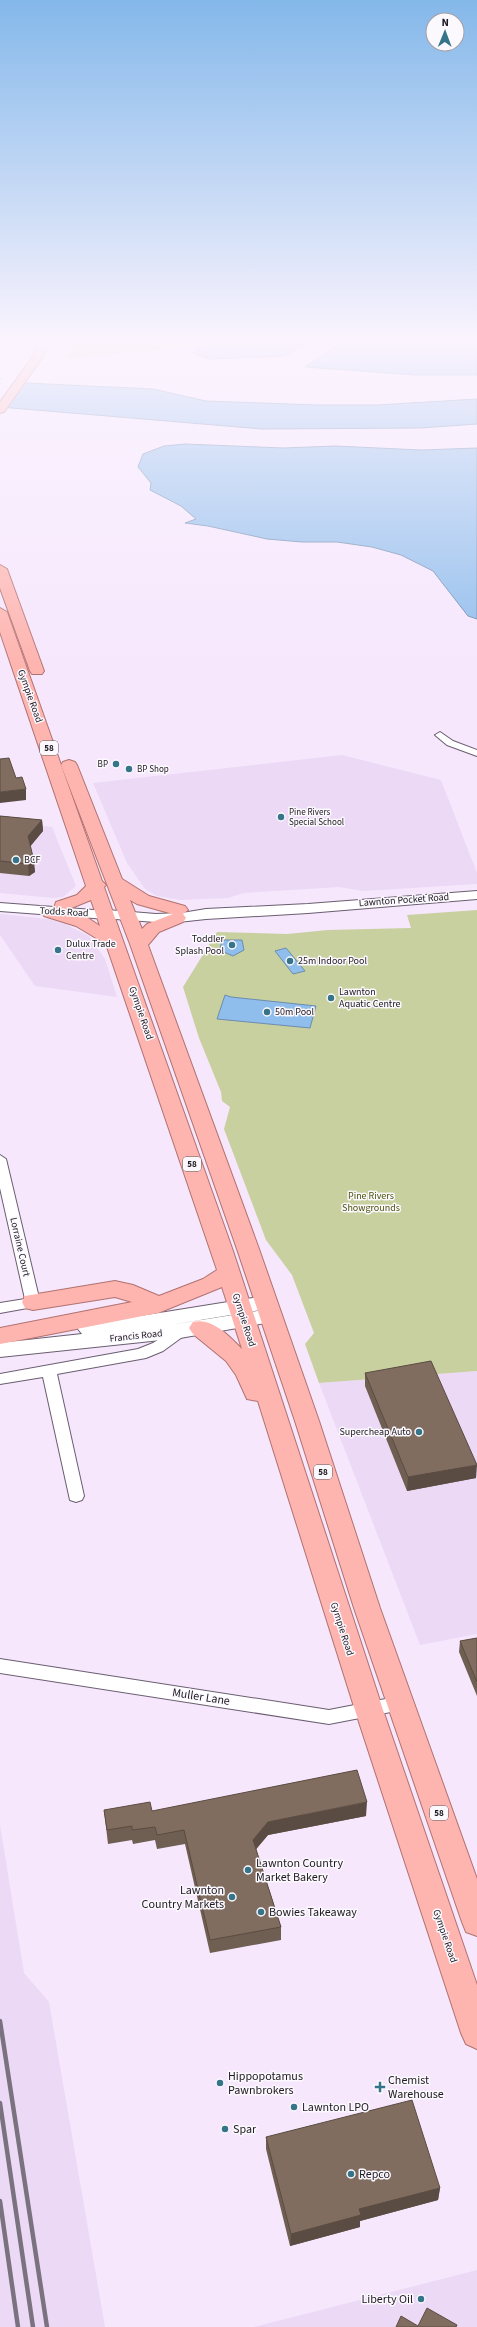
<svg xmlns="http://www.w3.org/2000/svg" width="477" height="2327" font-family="'Source Sans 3',sans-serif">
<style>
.built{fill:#ecd9f6}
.green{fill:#c7d09e}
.water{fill:#8fbdec;stroke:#6d8caf}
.pier{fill:#f6e7fd}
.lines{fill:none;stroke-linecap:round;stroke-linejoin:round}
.minor-casing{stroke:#6a5e70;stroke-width:2}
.tertiary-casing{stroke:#6a5e70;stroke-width:2}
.secondary-casing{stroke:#6a5e70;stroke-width:2}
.trunk-casing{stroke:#b07270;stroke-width:2}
.minor{fill:#fff;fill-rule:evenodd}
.tertiary{fill:#fff;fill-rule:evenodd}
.secondary{fill:#fff;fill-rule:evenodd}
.trunk{fill:#feb4af;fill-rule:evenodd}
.rail{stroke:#7b7280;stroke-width:4.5}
.wall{fill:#6f5e52}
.shaded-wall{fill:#5a4c42}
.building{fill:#816d5f;stroke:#5a4c42}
.poi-dot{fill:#36748a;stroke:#fcf9fe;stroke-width:1.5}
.labels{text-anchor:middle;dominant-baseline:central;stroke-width:3;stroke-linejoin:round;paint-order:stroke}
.shield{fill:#fcf9fe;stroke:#615c63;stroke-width:1}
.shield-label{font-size:9px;font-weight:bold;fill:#1e1920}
.far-poi-label{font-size:9px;fill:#1e1920;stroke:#fcf9fe;text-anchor:start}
.street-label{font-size:10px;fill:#1e1920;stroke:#fcf9fe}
.poi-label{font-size:10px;fill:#1e1920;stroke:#fcf9fe;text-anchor:start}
.park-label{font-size:10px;fill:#4b530b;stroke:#fcf9fe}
.near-street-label{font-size:12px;fill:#1e1920;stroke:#fcf9fe}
.near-poi-label{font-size:12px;fill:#1e1920;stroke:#fcf9fe;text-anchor:start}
</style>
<rect width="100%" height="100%" fill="#f6e7fd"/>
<g class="built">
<polygon points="342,755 441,780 477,873 477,884 363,891 339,887 244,893 228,898 180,900 157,896 145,889 127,863 93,783"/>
<polygon points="0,821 52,827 76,886 63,897 53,898 0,893"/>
<polygon points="0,914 48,919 65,924 89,936 105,959 117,997 35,986 0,935"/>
<polygon points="477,1371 477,1634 420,1645 319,1383"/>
<polygon points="0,1825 24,1973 49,2002 105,2327 0,2327"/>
<polygon points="477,2270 477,2327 254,2327"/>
</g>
<g class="green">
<polygon points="73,342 209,342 193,346 65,359"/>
<polygon points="477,910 477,1371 319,1383 305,1344 314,1333 292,1275 266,1240 224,1129 230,1107 222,1101 221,1092 199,1038 183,987 217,932 287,934 328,930 411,928 407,915"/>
</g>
<g class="water">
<polygon points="226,342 309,342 285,356 209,359 193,353 199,348"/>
<polygon points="360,342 477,342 477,375 416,375 305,367 336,346"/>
<polygon points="0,379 26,383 153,389 206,401 318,405 377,405 477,399 477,424 421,428 262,429 0,407"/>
<polygon points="185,444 283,448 335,446 421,450 477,448 477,619 468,616 433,571 401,555 372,547 337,542 302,542 267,539 208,526 185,523 196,519 181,506 150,490 151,483 138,467 143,454 164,446"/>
<polygon points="223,940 242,940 244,950 233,956 219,950"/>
<polygon points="286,948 305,971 293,974 275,951"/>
<polygon points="225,995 231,997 316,1006 310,1028 217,1019"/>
</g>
<polygon class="pier" points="2,378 15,380 0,401 0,380"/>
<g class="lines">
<g class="minor-casing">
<g id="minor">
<polygon points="440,732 453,741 477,750 477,756 447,745 435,735"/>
<polygon points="0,1155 6,1159 40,1302 38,1305 33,1307 0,1313 0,1303 25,1299 0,1188"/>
<polygon points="180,1326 185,1327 187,1331 185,1335 163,1351 146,1358 57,1374 84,1496 82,1500 76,1502 70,1500 43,1377 0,1384 0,1374 138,1349 153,1343"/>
<polygon points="0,1659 329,1710 401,1696 407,1698 410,1703 407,1708 401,1710 329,1724 0,1673"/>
</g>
</g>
<g class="tertiary-casing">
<polygon id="tertiary" points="0,903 107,911 114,915 107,919 0,911"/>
</g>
<g class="secondary-casing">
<g id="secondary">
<polygon points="477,891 477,899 308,913 206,919 169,923 102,918 99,915 107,910 156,914 182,913 206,909 308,904"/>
<polygon points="265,1296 272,1298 275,1303 272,1308 170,1325 270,1309 277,1311 280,1316 277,1321 180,1338 0,1357 0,1343 82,1334 78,1329 81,1324 88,1322 147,1315"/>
</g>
</g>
<g class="trunk-casing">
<g id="trunk">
<polygon points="39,342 49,342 42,358 4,412 0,413 0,402 32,358"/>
<polygon points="0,565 7,569 44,671 42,674 32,674 30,671 0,588"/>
<path d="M0,608L7,612L102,881L106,885L104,887L233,1251L383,1710L477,1985V2049L466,2044L461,2033L355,1710L258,1401L247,1399L236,1375L226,1361L193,1334L189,1328L193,1322C212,1317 229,1336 242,1349L222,1287L158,1313L0,1344V1328L132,1302L115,1297L33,1310L25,1308L22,1302L25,1296L115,1281L133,1285L159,1296L203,1279L217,1270L106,944L76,926L44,916L41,912L44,908H54L56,902L77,895L86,886L0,632ZM91,900L100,926L88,918L64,911Z"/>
<path d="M69,760L75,762L77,765L122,879L149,896L185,906L188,910L183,914L186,918L183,922L159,932L148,945L259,1249L319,1421L380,1608L477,1879V1936L466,1932L462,1922L354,1608L295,1421L237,1249L130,944L61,765L63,762ZM130,900L137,904L173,914L147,924L142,929Z"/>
</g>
</g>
<use href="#minor" class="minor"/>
<use href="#tertiary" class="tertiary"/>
<use href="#secondary" class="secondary"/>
<use href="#trunk" class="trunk"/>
<g class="rail">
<polyline points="0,2021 47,2327"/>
<polyline points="0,2103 33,2327"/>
<polyline points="0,2201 18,2327"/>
</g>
</g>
<g class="wall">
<polygon points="0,816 42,820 43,831 30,846 35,872 29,876 0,873"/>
<polygon points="365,1373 476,1478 407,1491 365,1386"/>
<polygon points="477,1638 477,1696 459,1652 460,1641"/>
<polygon points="104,1810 152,1811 366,1816 268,1835 256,1849 281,1927 281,1940 210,1953 185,1844 157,1849 155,1840 133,1844 132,1840 108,1844"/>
<polygon points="266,2137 440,2188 438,2200 360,2221 360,2227 290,2246 266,2149"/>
</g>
<g class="shaded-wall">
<polygon points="26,789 26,800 0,803 0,792"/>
<polygon points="42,820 43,831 29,848 28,836"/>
<polygon points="34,861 35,872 29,876 28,864"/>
<polygon points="477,1465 476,1478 407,1491 408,1477"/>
<polygon points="367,1802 366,1816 268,1835 253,1853 253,1840 268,1822"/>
<polygon points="440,2188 438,2200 360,2221 360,2227 290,2246 291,2234 359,2209"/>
</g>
<g class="building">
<polygon points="9,758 16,778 22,777 26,789 0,792 0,759"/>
<polygon points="0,816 42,820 28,836 34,861 28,864 0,861"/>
<polygon points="431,1361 477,1465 408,1477 365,1373"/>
<polygon points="477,1638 477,1682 460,1641"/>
<polygon points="357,1770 367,1802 268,1822 253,1840 281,1927 210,1940 184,1830 157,1835 155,1827 132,1830 132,1826 107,1830 104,1810 150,1802 152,1811"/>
<polygon points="412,2100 440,2188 359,2209 361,2215 291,2234 266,2137"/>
<polygon points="427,2308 457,2325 456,2327 396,2327 401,2316 418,2326"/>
</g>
<linearGradient id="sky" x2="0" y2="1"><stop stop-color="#84b8ea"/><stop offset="0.51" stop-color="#fbf4fe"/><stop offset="1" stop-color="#fbf4fe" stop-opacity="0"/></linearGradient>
<rect width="477" height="668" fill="url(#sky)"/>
<g class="poi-dot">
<circle cx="116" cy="764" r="4"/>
<circle cx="129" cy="769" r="4"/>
<circle cx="281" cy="817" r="4"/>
<circle cx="16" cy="860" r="4"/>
<circle cx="232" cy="945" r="4"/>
<circle cx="58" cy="950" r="4"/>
<circle cx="290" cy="961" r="4"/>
<circle cx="331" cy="998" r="4"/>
<circle cx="267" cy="1012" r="4"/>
<circle cx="419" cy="1432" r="4"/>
<circle cx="248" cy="1870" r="4"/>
<circle cx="232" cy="1897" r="4"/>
<circle cx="261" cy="1912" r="4"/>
<circle cx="220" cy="2083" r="4"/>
<path d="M378 2081h4v4h4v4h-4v4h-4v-4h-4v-4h4z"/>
<circle cx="294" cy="2107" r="4"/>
<circle cx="225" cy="2129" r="4"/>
<circle cx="351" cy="2174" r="4"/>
<circle cx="421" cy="2299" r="4"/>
</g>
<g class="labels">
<g class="shield">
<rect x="40" y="741" width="18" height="14" rx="3"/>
<rect x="183" y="1157" width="18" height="14" rx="3"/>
<rect x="314" y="1465" width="18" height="14" rx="3"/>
<rect x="430" y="1806" width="18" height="14" rx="3"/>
</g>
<g class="shield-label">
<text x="49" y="748">58</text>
<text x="192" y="1164">58</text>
<text x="323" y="1472">58</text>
<text x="439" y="1813">58</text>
</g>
<g class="far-poi-label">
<text x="108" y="764" text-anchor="end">BP</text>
<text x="137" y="769">BP Shop</text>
<text x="289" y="812">Pine Rivers<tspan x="289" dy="10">Special School</tspan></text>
</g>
<g class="street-label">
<text transform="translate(30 696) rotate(70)">Gympie Road</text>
<text transform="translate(404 900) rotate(-4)">Lawnton Pocket Road</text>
<text transform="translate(64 912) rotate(3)">Todds Road</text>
<text transform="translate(141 1013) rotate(71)">Gympie Road</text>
<text transform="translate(20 1247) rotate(77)">Lorraine Court</text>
<text transform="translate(244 1320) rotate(72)">Gympie Road</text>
<text transform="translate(136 1336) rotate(-6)">Francis Road</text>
<text transform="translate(342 1629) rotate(72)">Gympie Road</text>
<text transform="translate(445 1936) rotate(71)">Gympie Road</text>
</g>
<g class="poi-label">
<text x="24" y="860">BCF</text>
<text x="224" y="939" text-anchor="end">Toddler<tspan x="224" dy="12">Splash Pool</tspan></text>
<text x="66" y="944">Dulux Trade<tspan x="66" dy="12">Centre</tspan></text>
<text x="298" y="961">25m Indoor Pool</text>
<text x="339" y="992">Lawnton<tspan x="339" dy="12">Aquatic Centre</tspan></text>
<text x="275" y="1012">50m Pool</text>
<text x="411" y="1432" text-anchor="end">Supercheap Auto</text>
</g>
<g class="park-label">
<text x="371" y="1196">Pine Rivers<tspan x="371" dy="12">Showgrounds</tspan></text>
</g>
<g class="near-street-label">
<text transform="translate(201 1697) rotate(9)">Muller Lane</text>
</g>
<g class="near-poi-label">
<text x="256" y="1863">Lawnton Country<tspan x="256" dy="14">Market Bakery</tspan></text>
<text x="224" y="1890" text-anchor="end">Lawnton<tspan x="224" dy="14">Country Markets</tspan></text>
<text x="269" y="1912">Bowies Takeaway</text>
<text x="228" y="2076">Hippopotamus<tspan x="228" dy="14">Pawnbrokers</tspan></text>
<text x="388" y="2080">Chemist<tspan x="388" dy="14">Warehouse</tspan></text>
<text x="302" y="2107">Lawnton LPO</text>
<text x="233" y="2129">Spar</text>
<text x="359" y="2174">Repco</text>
<text x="413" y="2299" text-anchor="end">Liberty Oil</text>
</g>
</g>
<g transform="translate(445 32) rotate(1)"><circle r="19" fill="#fcf9fe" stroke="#a39fa5"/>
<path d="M0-3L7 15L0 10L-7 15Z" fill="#36748a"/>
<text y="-6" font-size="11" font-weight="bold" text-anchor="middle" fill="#1e1920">N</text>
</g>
</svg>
